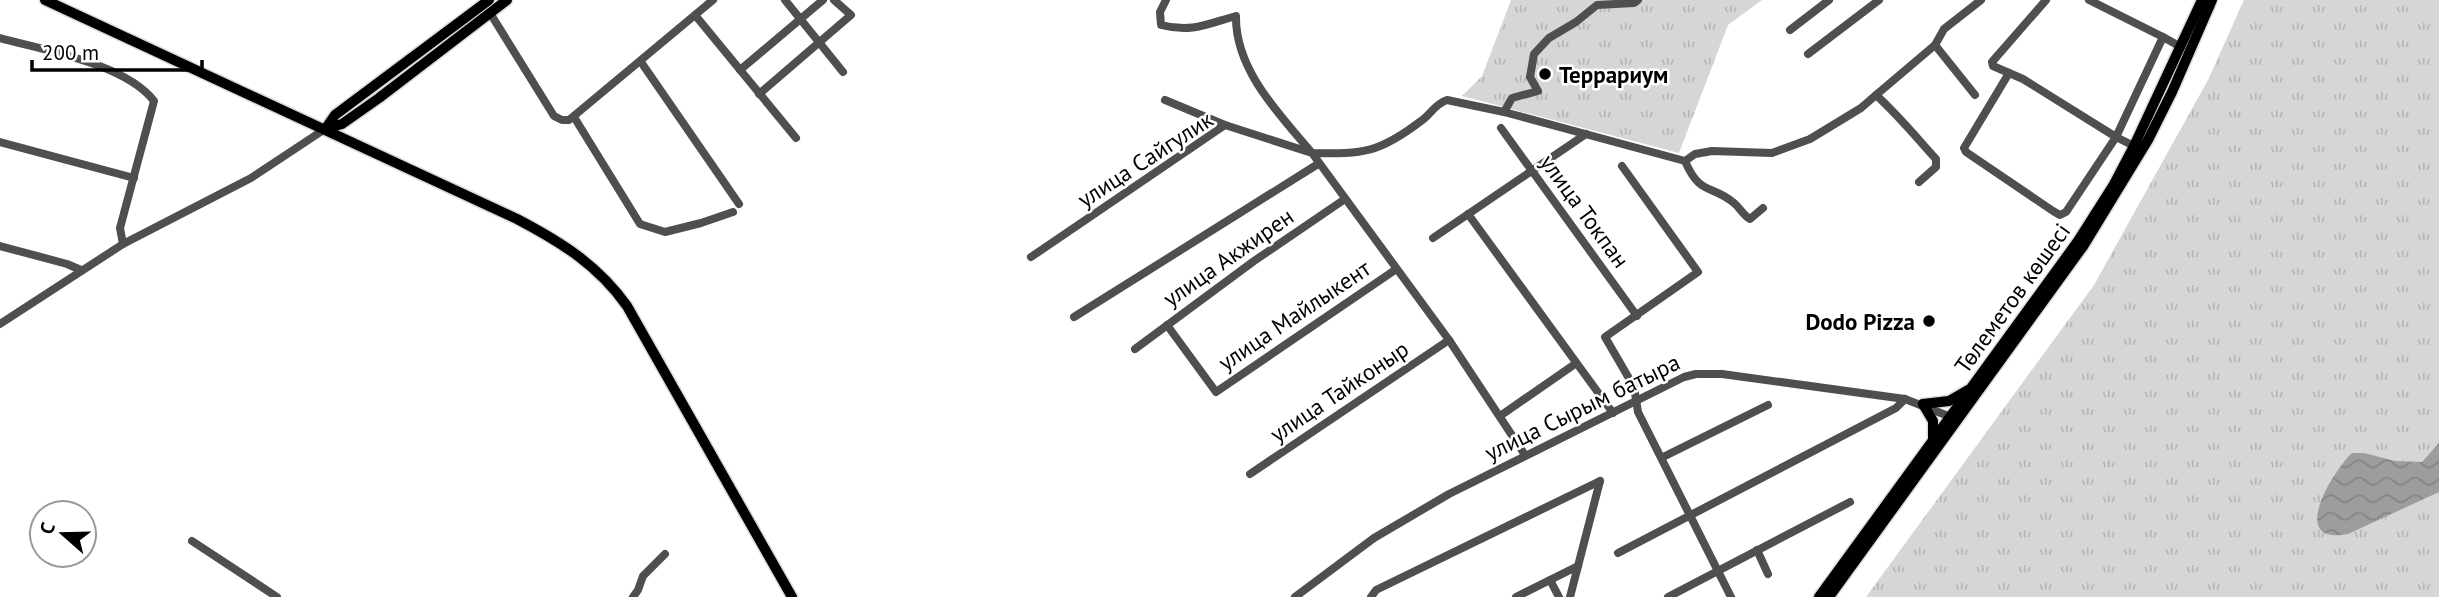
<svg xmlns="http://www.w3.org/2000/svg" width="2439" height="597" font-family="'PT Sans',sans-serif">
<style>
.grass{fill:url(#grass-tufts)}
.water{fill:url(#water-waves)}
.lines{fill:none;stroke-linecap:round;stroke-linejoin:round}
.major-casing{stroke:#dbdbdb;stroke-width:13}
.minor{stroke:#4f4f4f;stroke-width:8}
.major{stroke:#000;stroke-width:10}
.poi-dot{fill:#000;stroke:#fff;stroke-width:2.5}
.labels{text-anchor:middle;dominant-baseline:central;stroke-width:5;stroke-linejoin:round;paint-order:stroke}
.poi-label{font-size:23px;font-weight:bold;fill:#000;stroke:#fff;text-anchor:start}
.street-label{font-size:23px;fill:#000;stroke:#fff}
</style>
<defs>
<pattern id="grass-tufts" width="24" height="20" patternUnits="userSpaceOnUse" patternTransform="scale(1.75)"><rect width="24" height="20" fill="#d6d6d6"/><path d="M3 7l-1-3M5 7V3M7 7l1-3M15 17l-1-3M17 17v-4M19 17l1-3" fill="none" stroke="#b6b6b6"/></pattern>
<pattern id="water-waves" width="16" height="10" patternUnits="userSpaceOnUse" patternTransform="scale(1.75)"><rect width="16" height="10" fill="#9d9d9d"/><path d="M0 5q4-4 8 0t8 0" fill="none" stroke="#858585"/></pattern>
</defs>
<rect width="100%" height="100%" fill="#fff"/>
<g class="grass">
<polygon points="1511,0 1762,0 1728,25 1679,153 1462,96 1482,76"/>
<polygon points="2244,0 2439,0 2439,597 1866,597 2094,285 2208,80"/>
</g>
<path class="water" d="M2439,443V492L2348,534C2287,546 2332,472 2352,453H2364L2395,461L2422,462Z"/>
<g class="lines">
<g class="major-casing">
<g id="major">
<path d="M45,0L517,219C561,242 598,265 627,306L792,597"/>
<polyline points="326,128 335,115 489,0"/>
<polyline points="325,129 342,124 379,98 507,0"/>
<polyline points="1923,404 1949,401 1968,390"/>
<polyline points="1923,404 1933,421 1933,439"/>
<polyline points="1819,597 2078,241 2113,186 2134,146 2202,0"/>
<polyline points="1829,597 2084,245 2148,140 2172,92 2212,0"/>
</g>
</g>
<g class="minor">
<polyline points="785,0 843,72"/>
<path d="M1166,0L1160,12L1161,25C1192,33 1207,24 1236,16C1235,70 1280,115 1312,153C1364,154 1379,153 1421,121C1431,114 1435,104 1447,100L1504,112L1685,161L1695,154L1712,151L1772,153L1810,139L1861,108L1876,95L1935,45L1944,29L1981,0"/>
<polyline points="2046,0 1992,62 1993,66 2023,79 2116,137 2163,37 2089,0"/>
<polyline points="490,13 554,116 562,120 569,120 713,0"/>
<polyline points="695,15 796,138"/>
<polyline points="1790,30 1829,0"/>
<polyline points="2163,37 2181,47"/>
<path d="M0,38C44,50 126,64 154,101L120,228L123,244"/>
<polyline points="1935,45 1975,95"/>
<polyline points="1808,54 1879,0"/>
<polyline points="641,62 739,204"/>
<polyline points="740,70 823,0"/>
<polyline points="2009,73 1964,148 1966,152 2053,211 2060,215 2066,212 2116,137 2134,146"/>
<polyline points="759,94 851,15 834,0"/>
<path d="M1876,95C1898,115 1916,137 1936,159V167L1919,182"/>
<polyline points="1165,100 1225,125"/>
<polyline points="1504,112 1512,98 1538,91 1530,77 1534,54 1549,38 1576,22 1597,5 1634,3 1638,0"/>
<polyline points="574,117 640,224 665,232 701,223 733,212"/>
<polyline points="1501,128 1637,316"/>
<polyline points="0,142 134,178"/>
<path d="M1685,161C1700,196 1711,184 1734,203C1740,208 1743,215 1750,219L1763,208"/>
<polyline points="1622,166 1698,272 1605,337 1634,387 1638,412 1731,597"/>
<polyline points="1468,214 1613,413"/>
<polyline points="1433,238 1586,134"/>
<polyline points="0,246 67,264 81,270"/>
<polyline points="1031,257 1225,125 1312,153 1449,340 1525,455"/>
<polyline points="1074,317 1318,164"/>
<polyline points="0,324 123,244 251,178 325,129"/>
<polyline points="1167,325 1216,392 1395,270"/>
<polyline points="1135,349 1254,261 1345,199"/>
<polyline points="1500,416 1575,364"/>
<polyline points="1663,457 1768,405"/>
<polyline points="1250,474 1449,340"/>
<polyline points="192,541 277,597"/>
<polyline points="1757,550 1768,574"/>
<polyline points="1618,553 1896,408 1905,399"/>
<polyline points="1550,580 1559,597"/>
<polyline points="633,597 638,590 643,576 665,554"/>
<polyline points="1295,597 1374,538 1449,494 1684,377 1696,374 1722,374 1905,399 1956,419"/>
<polyline points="1371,597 1376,590 1600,481"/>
<polyline points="1516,597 1578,566"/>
<polyline points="1570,597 1600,481"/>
<polyline points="1668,597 1850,502"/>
</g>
<use href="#major" class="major"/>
</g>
<g class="poi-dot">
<circle cx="1545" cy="74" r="7"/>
<circle cx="1929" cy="321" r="7"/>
</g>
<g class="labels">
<g class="poi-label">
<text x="1559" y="74">Террариум</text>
<text x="1915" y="321" text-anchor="end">Dodo Pizza</text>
</g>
<g class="street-label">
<text transform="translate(1145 159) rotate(-33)">улица Сайгулик</text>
<text transform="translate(1585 211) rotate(54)">улица Токпан</text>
<text transform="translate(1228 257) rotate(-35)">улица Акжирен</text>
<text transform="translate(2012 298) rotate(-54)">Төлеметов көшесі</text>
<text transform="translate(1294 315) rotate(-34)">улица Майлыкент</text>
<text transform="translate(1339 391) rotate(-34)">улица Тайконыр</text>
<text transform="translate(1582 407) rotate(-26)">улица Сырым батыра</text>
</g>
</g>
<g transform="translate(63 534) rotate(290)"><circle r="33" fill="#ffffff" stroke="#999999" stroke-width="2"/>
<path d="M0-5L12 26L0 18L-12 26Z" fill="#000000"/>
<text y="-10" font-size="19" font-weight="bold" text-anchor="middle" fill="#000000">С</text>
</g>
<path d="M32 60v10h170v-10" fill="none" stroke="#000000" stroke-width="3.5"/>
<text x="42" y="60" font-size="21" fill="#000000" stroke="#ffffff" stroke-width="5" paint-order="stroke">200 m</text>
</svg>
